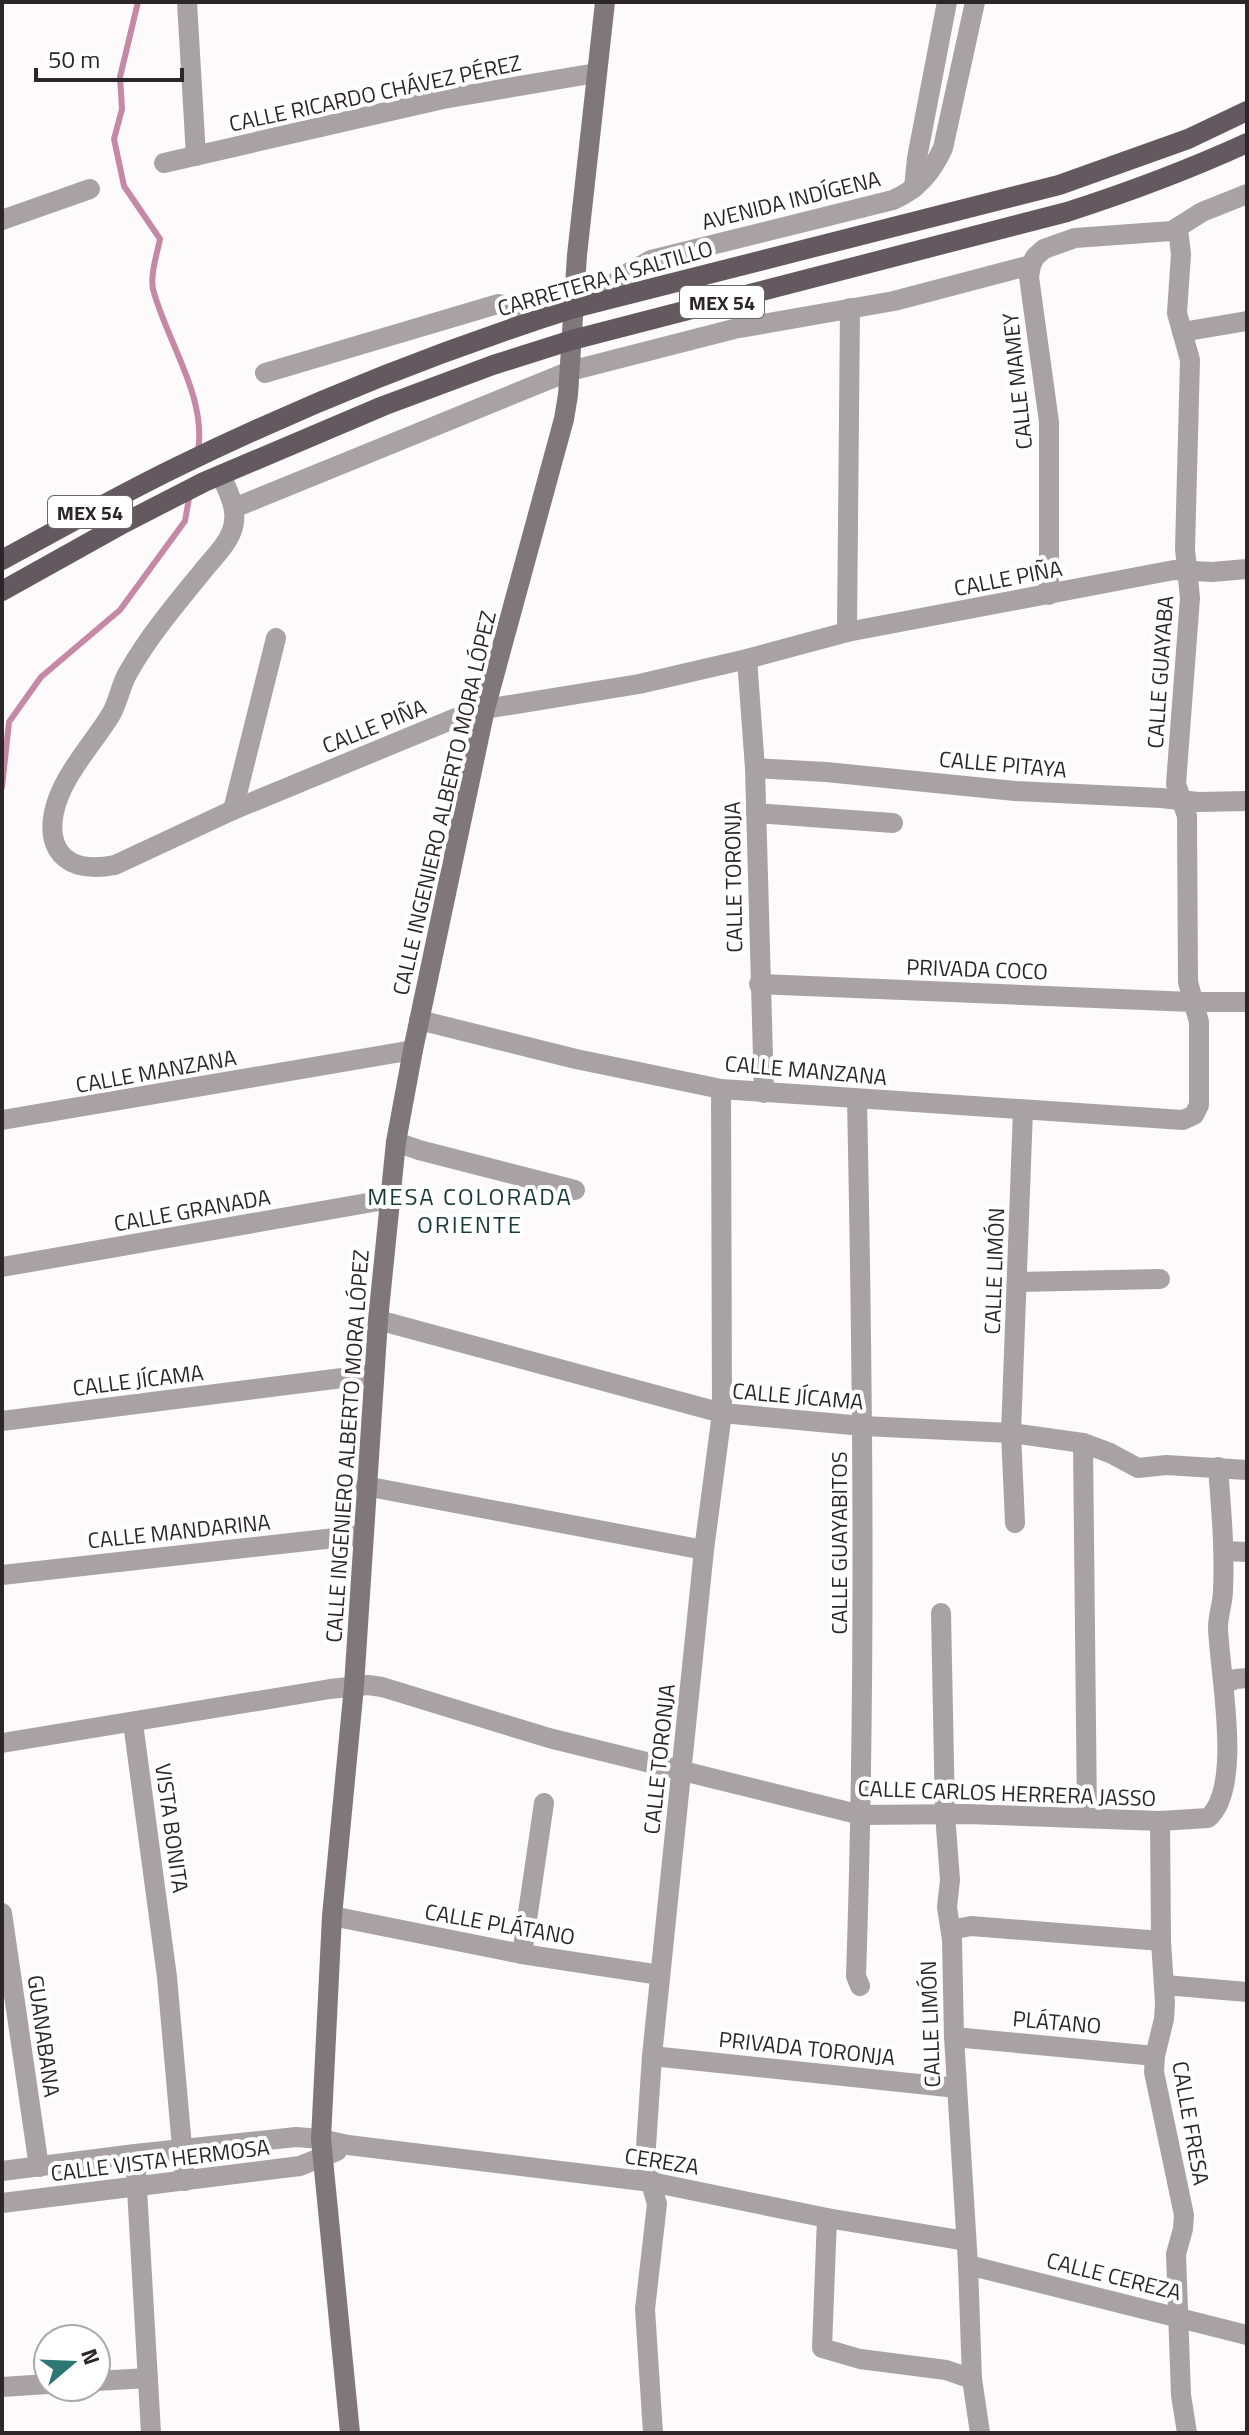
<svg xmlns="http://www.w3.org/2000/svg" width="1249" height="2435" font-family="'Titillium Web',sans-serif">
<style>
.lines{fill:none;stroke-linecap:round;stroke-linejoin:round}
.stream{stroke:#c589a5;stroke-width:6}
.street{stroke:#a8a2a4;stroke-width:20}
.secondary{stroke:#80777b;stroke-width:20}
.primary{stroke:#64595e;stroke-width:20}
.labels{text-anchor:middle;dominant-baseline:central;stroke-width:8;stroke-linejoin:round;paint-order:stroke}
.shield{fill:#fff;stroke:#6b6769;stroke-width:2}
.shield-label{font-size:20px;font-weight:bold;fill:#2c2629}
.street-label{font-size:22px;fill:#2c2629;stroke:#fff}
.neighbourhood-label{font-size:24px;letter-spacing:2px;fill:#193b39;stroke:#fff}
</style>
<rect width="100%" height="100%" fill="#fdfafb"/>
<g class="lines">
<g class="stream">
<path d="M138,2L120,77L122,109L114,139L124,186L160,239C157,254 150,275 153,289C166,340 207,396 198,451"/>
<polyline points="2,787 9,722 41,677 120,610 185,521 190,493"/>
</g>
<g class="street">
<polyline points="187,2 196,156"/>
<polyline points="164,163 443,99 596,73"/>
<polyline points="914,188 917,158 947,2"/>
<polyline points="2,220 90,189"/>
<path d="M597,302L621,277L651,260L893,200C918,189 932,172 943,148L975,2"/>
<polyline points="1182,332 1247,321"/>
<polyline points="265,373 498,304 512,307 524,324"/>
<path d="M221,475C229,494 240,512 231,533C225,548 211,560 202,572C176,604 149,636 129,671C120,685 119,702 110,716C95,740 75,762 63,787C39,836 55,877 115,865L233,810L463,715L485,709L639,684L747,659L847,632L1174,570L1212,572L1247,569"/>
<polyline points="234,508 570,371 734,329 894,301 1031,265"/>
<polyline points="1049,595 1049,422 1029,277 1031,265 1035,257 1044,249 1075,238 1172,231 1202,212 1247,194"/>
<polyline points="847,632 850,308"/>
<polyline points="747,659 755,768 764,1093"/>
<polyline points="755,768 826,772 1015,791 1161,798 1198,802 1247,801"/>
<polyline points="233,810 276,638"/>
<polyline points="756,813 893,823"/>
<polyline points="759,984 1192,1002 1247,1002"/>
<polyline points="419,1020 576,1059 721,1089 1183,1120 1194,1115 1199,1105 1199,1022 1188,982 1187,816 1176,784 1190,598 1185,549 1190,360 1177,313 1181,254 1178,229"/>
<path d="M857,1099C863,1391 866,1683 856,1976L860,1986"/>
<polyline points="2,1120 413,1050"/>
<polyline points="396,1142 419,1150 575,1190"/>
<polyline points="2,1267 390,1199"/>
<polyline points="1018,1282 1160,1279"/>
<polyline points="378,1320 722,1413 863,1426 1011,1433 1083,1443 1110,1453 1138,1468 1166,1465 1247,1470"/>
<polyline points="2,1421 374,1374"/>
<polyline points="1083,1443 1087,1818"/>
<polyline points="365,1486 704,1550"/>
<polyline points="1015,1523 1011,1433 1023,1110"/>
<polyline points="1224,1551 1247,1552"/>
<polyline points="2,1575 362,1535"/>
<polyline points="941,1613 945,1814 950,1880 947,1907 952,1940 954,2037 968,2265 972,2379 980,2433"/>
<polyline points="1225,1684 1236,1679 1247,1678"/>
<polyline points="133,1723 167,1977 185,2181"/>
<path d="M2,1743L330,1689L368,1685L382,1687L549,1738L861,1815L967,1814L1160,1821L1208,1818C1244,1787 1219,1671 1218,1627C1218,1615 1223,1603 1223,1590C1225,1549 1221,1508 1218,1467"/>
<polyline points="1160,1821 1161,1941 1165,2003 1164,2019 1155,2056 1154,2072 1184,2215 1183,2229 1176,2254 1181,2395 1187,2433"/>
<polyline points="2,1913 39,2167"/>
<polyline points="332,1916 522,1954 660,1975"/>
<polyline points="951,1930 971,1926 1161,1941"/>
<polyline points="522,1954 544,1803"/>
<polyline points="1165,1985 1247,1992"/>
<polyline points="954,2037 1155,2056"/>
<polyline points="652,2056 957,2088"/>
<polyline points="135,2154 151,2433"/>
<polyline points="2,2171 135,2154 296,2137 321,2139 348,2145 651,2182 827,2218 966,2241"/>
<polyline points="2,2203 300,2166 337,2151"/>
<polyline points="827,2218 822,2348 860,2359 946,2370 972,2379"/>
<polyline points="968,2265 1247,2335"/>
<polyline points="96,2381 148,2378"/>
<polyline points="2,2387 48,2384"/>
<polyline points="653,2433 645,2309 657,2204 645,2162 652,2056 704,1550 722,1413 721,1089"/>
</g>
<polyline class="secondary" points="350,2433 321,2139 332,1916 354,1686 378,1320 396,1142 413,1050 485,709 564,419 568,395 577,255 605,2"/>
<g class="primary">
<path d="M2,560C61,528 119,495 179,466C306,404 439,351 574,308L1059,185L1188,139L1247,111"/>
<path d="M2,591L124,523L204,482L383,406L493,365L572,340L1067,212C1129,192 1188,170 1247,143"/>
</g>
</g>
<g class="labels">
<g class="shield">
<rect x="680" y="286" width="84" height="32" rx="6"/>
<rect x="48" y="496" width="84" height="32" rx="6"/>
</g>
<g class="shield-label">
<text x="722" y="302">MEX 54</text>
<text x="90" y="512">MEX 54</text>
</g>
<g class="street-label">
<text transform="translate(375 93) rotate(-12)">CALLE RICARDO CHÁVEZ PÉREZ</text>
<text transform="translate(791 200) rotate(-14)">AVENIDA INDÍGENA</text>
<text transform="translate(605 278) rotate(-16)">CARRETERA A SALTILLO</text>
<text transform="translate(1017 381) rotate(-96)">CALLE MAMEY</text>
<text transform="translate(1008 578) rotate(-11)">CALLE PIÑA</text>
<text transform="translate(1160 672) rotate(-86)">CALLE GUAYABA</text>
<text transform="translate(374 726) rotate(-22)">CALLE PIÑA</text>
<text transform="translate(1003 764) rotate(5)">CALLE PITAYA</text>
<text transform="translate(444 803) rotate(-77)">CALLE INGENIERO ALBERTO MORA LÓPEZ</text>
<text transform="translate(733 877) rotate(-91)">CALLE TORONJA</text>
<text transform="translate(977 969) rotate(2)">PRIVADA COCO</text>
<text transform="translate(806 1070) rotate(5)">CALLE MANZANA</text>
<text transform="translate(156 1071) rotate(-10)">CALLE MANZANA</text>
<text transform="translate(192 1210) rotate(-10)">CALLE GRANADA</text>
<text transform="translate(994 1271) rotate(-88)">CALLE LIMÓN</text>
<text transform="translate(138 1380) rotate(-7)">CALLE JÍCAMA</text>
<text transform="translate(798 1396) rotate(5)">CALLE JÍCAMA</text>
<text transform="translate(347 1446) rotate(-86)">CALLE INGENIERO ALBERTO MORA LÓPEZ</text>
<text transform="translate(179 1531) rotate(-6)">CALLE MANDARINA</text>
<text transform="translate(839 1543) rotate(-90)">CALLE GUAYABITOS</text>
<text transform="translate(659 1759) rotate(-84)">CALLE TORONJA</text>
<text transform="translate(1007 1793) rotate(2)">CALLE CARLOS HERRERA JASSO</text>
<text transform="translate(172 1828) rotate(82)">VISTA BONITA</text>
<text transform="translate(500 1924) rotate(10)">CALLE PLÁTANO</text>
<text transform="translate(1057 2022) rotate(5)">PLÁTANO</text>
<text transform="translate(930 2024) rotate(-92)">CALLE LIMÓN</text>
<text transform="translate(44 2036) rotate(82)">GUANABANA</text>
<text transform="translate(807 2048) rotate(6)">PRIVADA TORONJA</text>
<text transform="translate(1191 2123) rotate(80)">CALLE FRESA</text>
<text transform="translate(160 2160) rotate(-7)">CALLE VISTA HERMOSA</text>
<text transform="translate(662 2161) rotate(9)">CEREZA</text>
<text transform="translate(1114 2276) rotate(14)">CALLE CEREZA</text>
</g>
<g class="neighbourhood-label">
<text x="470" y="1196">MESA COLORADA<tspan x="470" dy="28">ORIENTE</tspan></text>
</g>
</g>
<rect width="1249" height="2435" fill="none" stroke="#2c2629" stroke-width="8"/>
<g transform="translate(72 2363) rotate(71)"><circle r="38" fill="#ffffff" stroke="#aba8a9" stroke-width="2"/>
<path d="M0-6L14 30L0 20L-14 30Z" fill="#2e7773"/>
<text y="-12" font-size="22" font-weight="bold" text-anchor="middle" fill="#2c2629">N</text>
</g>
<path d="M36 68v12h146v-12" fill="none" stroke="#2c2629" stroke-width="4"/>
<text x="48" y="68" font-size="24" fill="#2c2629" stroke="#ffffff" stroke-width="6" paint-order="stroke">50 m</text>
</svg>
